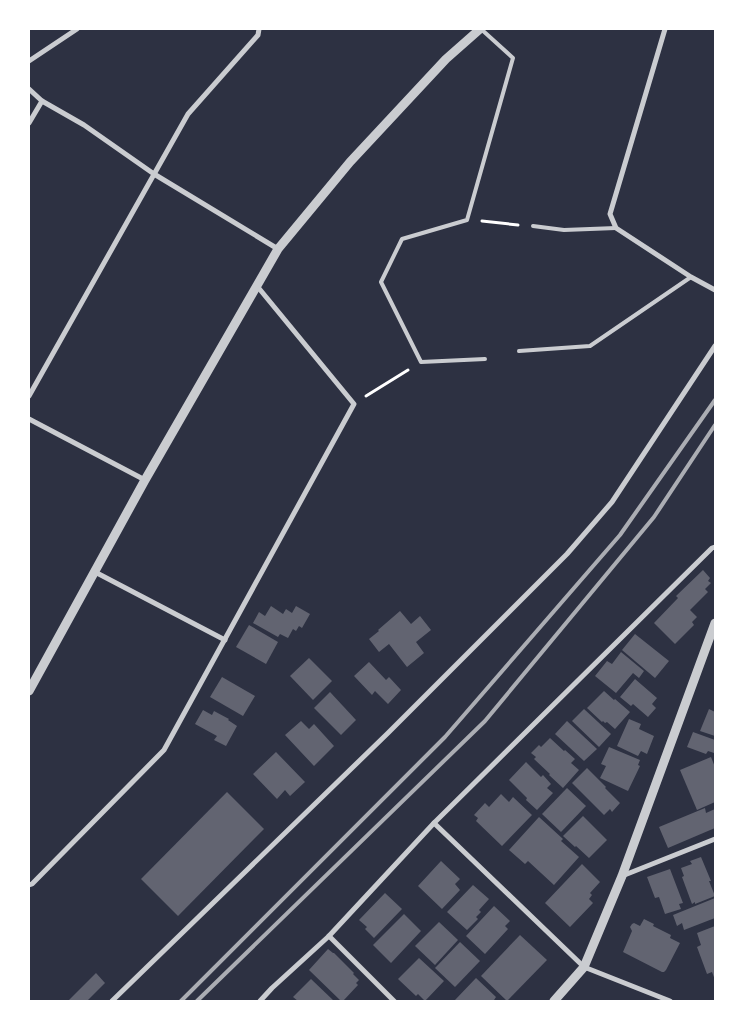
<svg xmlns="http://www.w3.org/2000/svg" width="744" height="1030" font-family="'Times New Roman',serif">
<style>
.building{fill:#626471}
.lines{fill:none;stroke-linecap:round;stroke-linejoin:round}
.path{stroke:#fff;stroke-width:3}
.service{stroke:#caccd0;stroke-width:4}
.minor{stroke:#caccd0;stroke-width:5}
.tertiary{stroke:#caccd0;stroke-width:9}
.rail{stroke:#abadb3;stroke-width:4}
</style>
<rect width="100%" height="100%" fill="#2d3142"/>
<g class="building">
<polygon points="703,570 710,578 708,581 711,583 705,589 708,592 690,610 697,617 692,622 694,625 675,644 654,623 678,598 676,596"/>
<polygon points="271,606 283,614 286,609 292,613 296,606 310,614 302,628 299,626 296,631 293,629 288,638 280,634 278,637 253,623 259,612 265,616"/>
<polygon points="400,611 411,624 420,616 431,630 416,642 424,653 407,667 389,644 379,652 369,639 379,631 378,630"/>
<polygon points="249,625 278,642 266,664 236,647"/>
<polygon points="635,634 669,661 655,678 622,650"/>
<polygon points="621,652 644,671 639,678 633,673 616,693 595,676 607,661 612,664"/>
<polygon points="309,658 332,681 313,700 290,676"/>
<polygon points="369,662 386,680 389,677 401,690 388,704 375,691 372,695 354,676"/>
<polygon points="222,677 255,696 243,716 210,697"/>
<polygon points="635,679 657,698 652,704 656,708 648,717 633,704 631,706 620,697"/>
<polygon points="604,691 614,700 615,699 630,712 615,729 607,722 605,723 603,721 602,722 587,708"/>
<polygon points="330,692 356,720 341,735 314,708"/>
<polygon points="584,709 611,734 599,747 572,721"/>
<polygon points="709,709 715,712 715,736 700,731"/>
<polygon points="203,710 212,715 214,711 229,719 228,720 237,726 226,746 214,740 217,736 195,724"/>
<polygon points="629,719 641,724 639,729 654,736 647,754 641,751 638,756 617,746"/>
<polygon points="301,721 309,729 314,724 334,746 314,766 285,735"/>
<polygon points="567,721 597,749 584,761 555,734"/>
<polygon points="693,732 715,740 715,750 714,753 708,751 706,754 687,747"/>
<polygon points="550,738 564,751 565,750 575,759 571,763 579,770 563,788 549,775 550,774 534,759 536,757 531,753 539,745 541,747"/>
<polygon points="609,747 640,760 638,765 640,766 628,791 600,778 606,766 601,764"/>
<polygon points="276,752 305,782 290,796 285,790 277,799 253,774"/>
<polygon points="711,757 715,767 715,802 697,810 680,770"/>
<polygon points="526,762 541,777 543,775 551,784 547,788 553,793 537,810 526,800 527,798 509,780"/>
<polygon points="587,768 606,787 605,788 620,803 612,812 610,809 604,815 572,783"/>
<polygon points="567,788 586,806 561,832 542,814"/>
<polygon points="227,792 264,829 178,916 141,879"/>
<polygon points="501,794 509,802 513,797 532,815 502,846 476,821 478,818 474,815 485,803 489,807"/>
<polygon points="705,808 706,813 715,809 715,828 668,848 659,827"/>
<polygon points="583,816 607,840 589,858 576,846 575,847 563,836"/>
<polygon points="539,817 563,839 561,841 579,857 554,885 528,861 525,864 509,850"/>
<polygon points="701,857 711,881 709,881 715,896 695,904 695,902 692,904 682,877 684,876 681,868 692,864 690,861"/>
<polygon points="441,861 460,879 455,884 460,890 442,909 418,886"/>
<polygon points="582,864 600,882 590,893 592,895 589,899 593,903 570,927 545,903"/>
<polygon points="670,869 683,903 679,904 681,909 665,914 659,897 655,898 647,877"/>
<polygon points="473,885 489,899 479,910 481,912 476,917 478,919 467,930 447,912"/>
<polygon points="385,893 402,909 374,938 365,929 367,927 359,920"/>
<polygon points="715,898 715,918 684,930 682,923 677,926 673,915"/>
<polygon points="494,906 510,921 505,926 508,929 485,954 466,936"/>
<polygon points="404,914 421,931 391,963 373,945"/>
<polygon points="644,919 654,924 653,926 671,935 670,938 680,943 666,970 664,972 662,972 623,952 632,931 630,927 632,924 634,923 640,926"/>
<polygon points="439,922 458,940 435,965 415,946"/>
<polygon points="715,926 715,980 712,972 707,974 697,947 701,945 697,933"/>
<polygon points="520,935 547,960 507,1001 481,976"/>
<polygon points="460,942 480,961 455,987 435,968"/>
<polygon points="328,949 333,953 334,953 354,973 353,974 359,980 356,983 358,985 343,1001 341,1001 309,970"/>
<polygon points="419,958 444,981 425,1001 418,994 416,996 398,979"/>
<polygon points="96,973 105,983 87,1001 68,1001"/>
<polygon points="476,978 496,997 494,1000 496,1001 456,1001 455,1000"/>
<polygon points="311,979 334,1001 298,1001 293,997"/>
</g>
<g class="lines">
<g class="path">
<polyline points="482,221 518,225"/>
<polyline points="366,396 408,370"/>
</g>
<g class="service">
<polyline points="481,29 513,58 467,220 402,239 381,282 421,362 485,359"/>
<polyline points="533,226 564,230 616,228"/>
<polyline points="519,351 590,346 691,277"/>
</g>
<g class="minor">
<polyline points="665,29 610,214 616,228 691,277 715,290"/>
<polyline points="29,61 77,29"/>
<polyline points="29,89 42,101 84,125 154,174 278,249"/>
<polyline points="29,123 42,101"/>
<polyline points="29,396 188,114 258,35 259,29"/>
<polyline points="29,419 145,480"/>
<polyline points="95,572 225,640"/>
<polyline points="434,823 584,967 670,1001"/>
<polyline points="622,876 715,839"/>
<polyline points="29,885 32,884 164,750 354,404 257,286"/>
<polyline points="329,936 394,1001"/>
<polyline points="112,1001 388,733 567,554 612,502 715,346"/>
<polyline points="260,1001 272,988 329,936 434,823 712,548 715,547"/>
</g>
<g class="tertiary">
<polyline points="29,691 145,480 278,249 350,162 446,59 480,29"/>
<polyline points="554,1001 584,967 622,876 715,623"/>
</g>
<g class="rail">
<polyline points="181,1001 445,737 620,535 715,400"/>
<polyline points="197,1001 485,721 654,517 715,425"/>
</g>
</g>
<rect width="744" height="1030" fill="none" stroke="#ffffff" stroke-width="60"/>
</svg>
